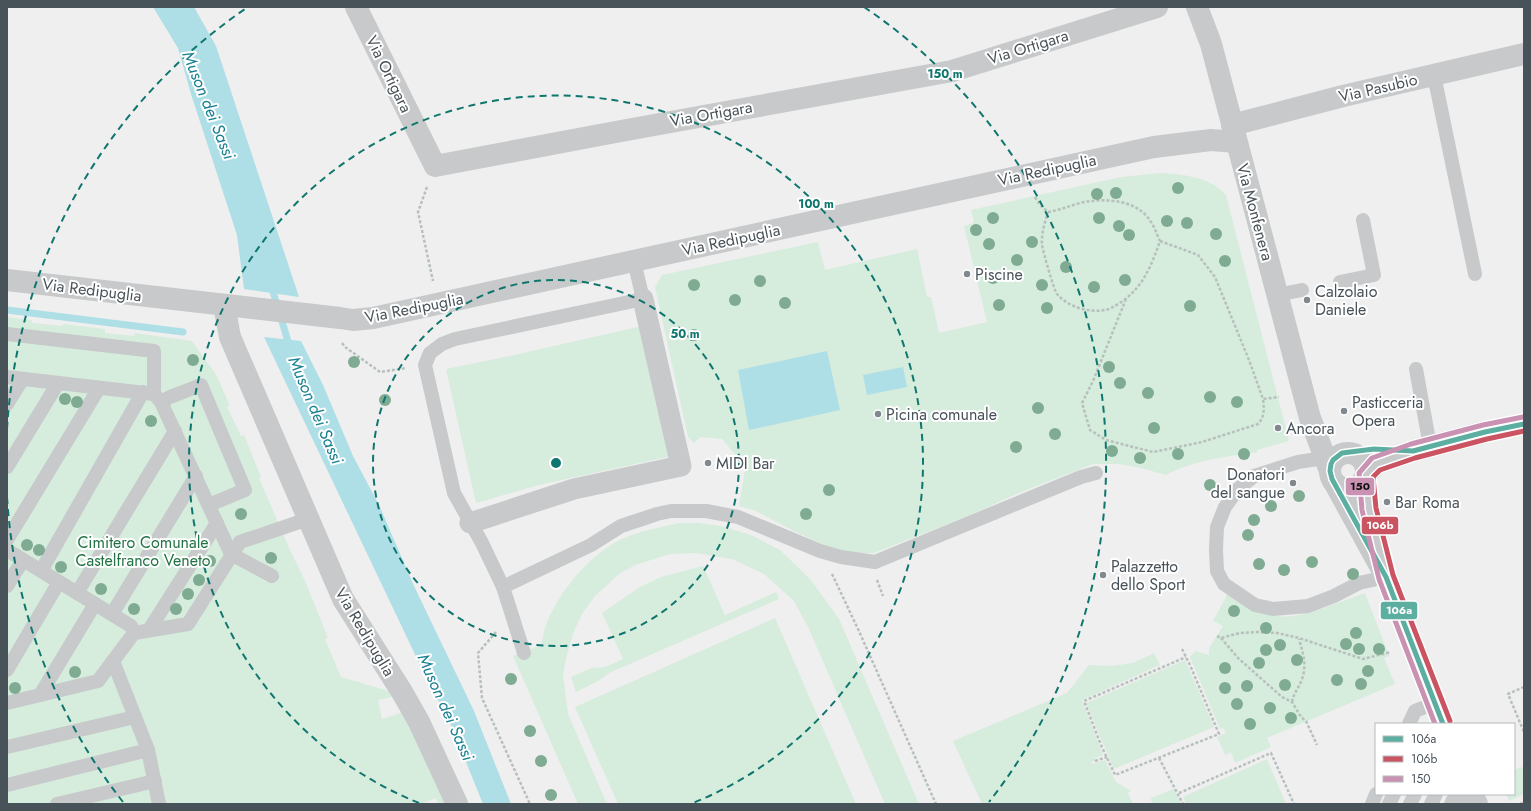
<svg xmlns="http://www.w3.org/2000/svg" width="1531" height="811" font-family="Jost,sans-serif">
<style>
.green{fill:#d6ecdd}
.water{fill:#aedee6}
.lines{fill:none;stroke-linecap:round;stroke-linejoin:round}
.stream{stroke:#aedee6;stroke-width:7}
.path{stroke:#b7c0bd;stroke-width:2.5;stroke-dasharray:3 2;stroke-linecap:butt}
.service{stroke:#c7c9ca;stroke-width:14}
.pedestrian{stroke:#c7c9ca;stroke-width:21}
.minor{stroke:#c7c9ca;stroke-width:22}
.tertiary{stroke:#c7c9ca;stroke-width:22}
.bus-1-casing{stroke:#fff;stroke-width:8}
.bus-2-casing{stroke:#fff;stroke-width:8}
.bus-3-casing{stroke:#fff;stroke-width:8}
.bus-1{stroke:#5caea0;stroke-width:5}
.bus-2{stroke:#ca5462;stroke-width:5}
.bus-3{stroke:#c992b2;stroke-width:5}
.tree{fill:#7eab91}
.ring{fill:none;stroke:#0f766e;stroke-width:2;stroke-dasharray:7 5}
.poi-dot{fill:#82898e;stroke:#fff;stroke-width:1.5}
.labels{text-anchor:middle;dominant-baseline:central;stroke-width:4;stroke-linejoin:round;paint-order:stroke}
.street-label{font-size:16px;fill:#485259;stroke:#fff}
.poi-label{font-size:16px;fill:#485259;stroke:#fff;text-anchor:start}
.park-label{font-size:16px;fill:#217344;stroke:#fff}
.water-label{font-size:17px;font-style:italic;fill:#1a8192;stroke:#fff}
.centre{fill:#0f766e;stroke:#fff;stroke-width:2}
.ring-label{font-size:12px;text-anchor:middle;font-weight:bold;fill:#0f766e;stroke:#fff;stroke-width:4;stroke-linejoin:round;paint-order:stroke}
.line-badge{stroke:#fff;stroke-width:1.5}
.badge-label{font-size:11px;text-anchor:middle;font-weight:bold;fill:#fff}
.pale-badge-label{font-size:11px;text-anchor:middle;font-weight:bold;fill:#111}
</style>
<rect width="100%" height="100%" fill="#efefef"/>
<g class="green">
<path d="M1161,173C1184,175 1209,176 1226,195L1289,441L1257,450V452C1227,457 1193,460 1166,475L1141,468L1119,464H1093L1021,492L968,516L874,553H851L822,544L794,531L756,511L739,506L745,470L736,469L738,458L722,439L701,437L694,443L688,437L655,287L662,275L818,242L825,270L917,249L927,297H931L939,333L987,322L964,226L974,223L971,210L1121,177Z"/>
<polygon points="7,317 32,320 32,323 62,326 63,324 105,329 105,333 134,336 135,333 192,341 217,376 230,406 227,407 241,436 244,435 261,477 259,478 290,550 306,583 328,638 325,639 341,677 395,693 396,696 378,700 382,719 404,712 449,804 438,804 436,798 420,804 7,804"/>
<polygon points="642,326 672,456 539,485 476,503 446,369 510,356"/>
<path d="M679,523H698L721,526L751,535L780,550L811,580L839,619L919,804H885L808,627L794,601L764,574L732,559L695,553L670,554L635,565L619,574L595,596L582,614L574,631L566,658L563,675L568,714L607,804H578L513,656L541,645C543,638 544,629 547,622C561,590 585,561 614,543C633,532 658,528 679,523Z"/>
<polygon points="703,566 725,615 776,592 779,599 609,673 600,680 576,692 571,677 592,668 605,667 623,659 602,613 640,587 661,577"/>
<path d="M1228,593C1242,600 1257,610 1273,615C1294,623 1343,600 1365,593L1389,656L1384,658L1395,684L1267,738L1271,747L1235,763L1231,752L1225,755L1217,737L1226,733L1223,728L1220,729L1190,657L1195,651L1209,655V648L1223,626L1213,621Z"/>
<polygon points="775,618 856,804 618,804 575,707"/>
<polygon points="1154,653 1160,665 1082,700 1103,755 1095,758 1095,761 1091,762 1092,764 1105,760 1116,782 1131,791 1128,793 1133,804 1136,803 1136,804 982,804 953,741 1067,693 1089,665 1111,666 1133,663"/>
<polygon points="1185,660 1214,727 1114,769 1086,703"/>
<polygon points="1267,759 1286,804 1186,804 1183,797"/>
<polygon points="1522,767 1524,773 1524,794 1509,801 1506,794 1514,794 1514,770"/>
<polygon points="1174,789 1181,804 1152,804 1151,798"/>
</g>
<g class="water">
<polygon points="153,7 194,7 216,46 299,297 244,289 237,235 191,94 178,48"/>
<polygon points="264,337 301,341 323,385 353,456 379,505 414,586 474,711 511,804 483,804 451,725 421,667"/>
<polygon points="827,351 840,410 749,430 738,370"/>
<polygon points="903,367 907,387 867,395 863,375"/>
</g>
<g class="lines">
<g class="stream">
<polyline points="271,285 290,348"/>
<polyline points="7,310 183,332"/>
</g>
<g class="path">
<polyline points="427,187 418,212 433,281"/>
<path d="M1035,197L1040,205L1048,212C1061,210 1071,205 1084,202C1107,198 1138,200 1151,222C1155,228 1157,235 1160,241C1154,258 1147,277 1135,290C1129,297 1113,309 1105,310C1089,313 1068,307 1057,294C1054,291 1043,251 1042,245C1041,234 1045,222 1048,212"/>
<polyline points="1160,241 1198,255 1215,277 1249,360 1263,399 1279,397"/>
<path d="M1126,299L1093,381L1082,403L1090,430L1106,440L1153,452L1202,442L1258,424C1265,417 1264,408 1263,399"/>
<polyline points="342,343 345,347 380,372 406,368"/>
<polyline points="832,574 858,629 936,804"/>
<polyline points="877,580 883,596"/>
<polyline points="496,632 478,653 482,698 530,804"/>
<polyline points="1217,636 1221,638 1240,633 1258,632 1277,633 1299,638 1363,659 1391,652"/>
<polyline points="1221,638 1238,658 1282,697 1292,702 1301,717 1306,721 1317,745"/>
<polyline points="1182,649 1190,665 1219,734 1115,775 1101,745 1084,701 1186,657"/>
<polyline points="1524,687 1508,694 1524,732"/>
<path d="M1292,702C1294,692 1299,688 1302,679C1307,665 1303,653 1299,639"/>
<polyline points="1159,758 1183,804"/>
<polyline points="1095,761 1107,757"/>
<polyline points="1179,793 1271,753 1294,804"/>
<polyline points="1520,804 1524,802"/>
</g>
<g class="service">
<polyline points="1434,75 1475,274"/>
<polyline points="634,261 643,299 455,339 442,344 430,353 425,365 454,493 482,543 503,587 591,545 621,526 657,514 671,511 706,511 738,517 820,551 841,557 875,562 1081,477 1096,473"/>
<polyline points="1340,282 1374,275 1363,220"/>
<polyline points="1277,295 1302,290"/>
<polyline points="7,334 154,351 154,394"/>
<polyline points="1416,369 1430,446"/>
<polyline points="7,377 154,394 161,402 170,397 201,385 245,490 209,505"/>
<polyline points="161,402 231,554 272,576"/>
<polyline points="7,404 22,380"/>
<polyline points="1337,456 1298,462 1254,476 1238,489 1225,507 1217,527 1216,550 1217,571 1224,584 1255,605 1273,609 1308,606 1334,596 1359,583 1386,577"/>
<polyline points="7,467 58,383"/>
<polyline points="7,540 99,388"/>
<polyline points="7,550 131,626 134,633"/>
<polyline points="41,571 143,392"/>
<polyline points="7,586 23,560"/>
<polyline points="503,587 524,653"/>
<polyline points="77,593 175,431"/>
<polyline points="112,614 196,476"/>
<polyline points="149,630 217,523"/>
<polyline points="113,661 148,750"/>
<polyline points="7,670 59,582"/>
<polyline points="40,695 95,604"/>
<polyline points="7,703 98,681 134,633 188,624 240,542 308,519"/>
<polyline points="1409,724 1415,711 1435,703"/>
<polyline points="7,747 135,717"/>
<polyline points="7,785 148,750 159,804"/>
<polyline points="57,804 155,781"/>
<polyline points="1372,804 1376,794"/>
<polyline points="1389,804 1394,794"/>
<polyline points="1410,804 1415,794"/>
<polyline points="1431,804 1436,794"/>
<polyline points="1451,804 1453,800 1466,794"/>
</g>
<polyline class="pedestrian" points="470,523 574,489 681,466 643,299"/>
<g class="minor">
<polyline points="356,7 435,166 621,131 952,71 1157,7"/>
<polyline points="1232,125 1343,96 1524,54"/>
<polyline points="224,305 230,337 343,599 402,692 419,722 457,804"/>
</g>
<g class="tertiary">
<polyline points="1197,7 1211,44 1310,418 1330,471"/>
<polyline points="7,280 340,318 353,320 373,318 1154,147 1211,140 1236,142"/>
<circle cx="1348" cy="471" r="18"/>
<polyline points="1366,475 1376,464 1413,451 1485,432 1524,424"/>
<polyline points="1365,478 1369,509 1379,549"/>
<polyline points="1334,482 1386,577 1443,724"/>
<polyline points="1472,794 1477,804"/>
</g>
<g class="bus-1-casing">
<polyline id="bus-1" points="1443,724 1386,577 1332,479 1330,471 1331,464 1333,460 1342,453 1374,449 1413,451 1485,432 1524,424"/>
</g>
<g class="bus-2-casing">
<polyline id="bus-2" points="1450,721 1393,575 1376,508 1373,477 1380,470 1415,458 1487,439 1524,431"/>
</g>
<g class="bus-3-casing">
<polyline id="bus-3" points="1435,724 1379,579 1362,510 1359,473 1372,458 1411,444 1483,425 1523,417"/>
</g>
<use href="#bus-1" class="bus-1"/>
<use href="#bus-2" class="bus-2"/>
<use href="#bus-3" class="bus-3"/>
</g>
<g class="tree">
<circle cx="1178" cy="188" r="6"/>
<circle cx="1116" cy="193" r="6"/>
<circle cx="1097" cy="194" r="6"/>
<circle cx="993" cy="218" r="6"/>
<circle cx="1099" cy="218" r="6"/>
<circle cx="1167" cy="221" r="6"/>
<circle cx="1187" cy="223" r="6"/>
<circle cx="1119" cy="226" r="6"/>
<circle cx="976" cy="230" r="6"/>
<circle cx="1216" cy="234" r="6"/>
<circle cx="1129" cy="235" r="6"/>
<circle cx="1032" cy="242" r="6"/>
<circle cx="989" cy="244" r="6"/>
<circle cx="1017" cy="260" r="6"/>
<circle cx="1225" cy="261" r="6"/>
<circle cx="1066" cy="267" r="6"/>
<circle cx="993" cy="278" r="6"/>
<circle cx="1125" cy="280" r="6"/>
<circle cx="760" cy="281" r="6"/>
<circle cx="694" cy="285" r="6"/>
<circle cx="1042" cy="285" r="6"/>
<circle cx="1094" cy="287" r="6"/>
<circle cx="735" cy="300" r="6"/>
<circle cx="785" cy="303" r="6"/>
<circle cx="999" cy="305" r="6"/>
<circle cx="1190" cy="306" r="6"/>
<circle cx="1047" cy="308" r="6"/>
<circle cx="694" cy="335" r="6"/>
<circle cx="193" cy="360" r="6"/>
<circle cx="354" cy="362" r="6"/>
<circle cx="1109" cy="367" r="6"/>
<circle cx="1120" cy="383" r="6"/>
<circle cx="1148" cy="393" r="6"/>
<circle cx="1210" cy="397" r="6"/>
<circle cx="65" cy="399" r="6"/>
<circle cx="385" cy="400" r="6"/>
<circle cx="77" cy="402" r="6"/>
<circle cx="1237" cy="402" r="6"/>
<circle cx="1038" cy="408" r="6"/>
<circle cx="151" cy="421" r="6"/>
<circle cx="1154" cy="428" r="6"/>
<circle cx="1055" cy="434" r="6"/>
<circle cx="1016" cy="447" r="6"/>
<circle cx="1112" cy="451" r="6"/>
<circle cx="1178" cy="454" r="6"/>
<circle cx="1244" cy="454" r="6"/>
<circle cx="1140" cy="458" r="6"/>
<circle cx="1210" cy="485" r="6"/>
<circle cx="829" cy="490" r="6"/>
<circle cx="1299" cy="496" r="6"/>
<circle cx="1271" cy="506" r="6"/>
<circle cx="241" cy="514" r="6"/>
<circle cx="806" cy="514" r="6"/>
<circle cx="1254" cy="520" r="6"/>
<circle cx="1248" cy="535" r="6"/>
<circle cx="27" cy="545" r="6"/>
<circle cx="39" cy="550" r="6"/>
<circle cx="271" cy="558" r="6"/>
<circle cx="210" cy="561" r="6"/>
<circle cx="1312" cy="562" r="6"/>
<circle cx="1259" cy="564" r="6"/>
<circle cx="61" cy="567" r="6"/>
<circle cx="1284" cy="570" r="6"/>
<circle cx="1353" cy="574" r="6"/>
<circle cx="199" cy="580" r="6"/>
<circle cx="101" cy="589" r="6"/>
<circle cx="188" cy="594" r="6"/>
<circle cx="134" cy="609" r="6"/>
<circle cx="176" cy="609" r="6"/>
<circle cx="1234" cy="611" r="6"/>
<circle cx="1266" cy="628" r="6"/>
<circle cx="1356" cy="633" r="6"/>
<circle cx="1346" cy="644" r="6"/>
<circle cx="1280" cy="645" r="6"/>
<circle cx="1359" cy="649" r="6"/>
<circle cx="1379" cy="649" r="6"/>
<circle cx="1266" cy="650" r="6"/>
<circle cx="1297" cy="660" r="6"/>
<circle cx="1259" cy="663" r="6"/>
<circle cx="1225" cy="668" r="6"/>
<circle cx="1368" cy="671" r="6"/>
<circle cx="75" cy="672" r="6"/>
<circle cx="511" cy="679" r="6"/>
<circle cx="1337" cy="680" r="6"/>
<circle cx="1361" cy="684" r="6"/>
<circle cx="1285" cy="685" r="6"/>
<circle cx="1247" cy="686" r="6"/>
<circle cx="15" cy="688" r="6"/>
<circle cx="1225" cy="688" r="6"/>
<circle cx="1237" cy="704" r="6"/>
<circle cx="1270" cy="708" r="6"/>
<circle cx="1291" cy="718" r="6"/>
<circle cx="1250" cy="724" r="6"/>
<circle cx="530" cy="731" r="6"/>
<circle cx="541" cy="761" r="6"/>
<circle cx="551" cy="795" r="6"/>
</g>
<g class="ring">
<circle cx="556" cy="463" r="183"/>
<path d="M419 803A367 367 0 1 1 693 803"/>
<path d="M123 802A550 550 0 0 1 7 497M7 429A550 550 0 0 1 248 7M864 7A550 550 0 0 1 989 802"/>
</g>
<g class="poi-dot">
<circle cx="967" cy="274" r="4"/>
<circle cx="1307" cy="300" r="4"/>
<circle cx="1344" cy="411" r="4"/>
<circle cx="878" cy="414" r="4"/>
<circle cx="1278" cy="428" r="4"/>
<circle cx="708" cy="463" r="4"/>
<circle cx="1293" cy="483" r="4"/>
<circle cx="1387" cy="502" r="4"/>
<circle cx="1103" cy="575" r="4"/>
</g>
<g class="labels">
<g class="street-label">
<text transform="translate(1028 47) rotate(-17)">Via Ortigara</text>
<text transform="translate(389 74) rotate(64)">Via Ortigara</text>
<text transform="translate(1378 88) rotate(-13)">Via Pasubio</text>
<text transform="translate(711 114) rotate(-10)">Via Ortigara</text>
<text transform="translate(1047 170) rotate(-12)">Via Redipuglia</text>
<text transform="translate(1255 212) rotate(75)">Via Monfenera</text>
<text transform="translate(731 240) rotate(-12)">Via Redipuglia</text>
<text transform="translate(92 290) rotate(7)">Via Redipuglia</text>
<text transform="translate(414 308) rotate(-11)">Via Redipuglia</text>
<text transform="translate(365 632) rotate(59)">Via Redipuglia</text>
</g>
<g class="poi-label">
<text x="975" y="274">Piscine</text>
<text x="1315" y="291">Calzolaio<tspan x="1315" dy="18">Daniele</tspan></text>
<text x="1352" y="402">Pasticceria<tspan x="1352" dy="18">Opera</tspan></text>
<text x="886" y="414">Picina comunale</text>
<text x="1286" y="428">Ancora</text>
<text x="716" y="463">MIDI Bar</text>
<text x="1285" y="474" text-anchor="end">Donatori<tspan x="1285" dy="18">del sangue</tspan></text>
<text x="1395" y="502">Bar Roma</text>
<text x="1111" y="566">Palazzetto<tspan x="1111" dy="18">dello Sport</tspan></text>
</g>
<g class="park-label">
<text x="143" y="542">Cimitero Comunale<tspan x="143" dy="18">Castelfranco Veneto</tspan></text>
</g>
<g class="water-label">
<text transform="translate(209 105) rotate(68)">Muson dei Sassi</text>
<text transform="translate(316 410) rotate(67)">Muson dei Sassi</text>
<text transform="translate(446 707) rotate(66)">Muson dei Sassi</text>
</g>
</g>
<circle cx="556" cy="463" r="6" class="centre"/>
<g class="ring-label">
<text x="945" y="78">150 m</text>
<text x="816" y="208">100 m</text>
<text x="685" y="338">50 m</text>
</g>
<g class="line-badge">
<rect x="1345" y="477" width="30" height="19" rx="4" fill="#c992b2"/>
<rect x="1361" y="516" width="38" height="19" rx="4" fill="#ca5462"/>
<rect x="1380" y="601" width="38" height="19" rx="4" fill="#5caea0"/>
</g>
<g class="badge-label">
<text x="1380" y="529">106b</text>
<text x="1399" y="614">106a</text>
</g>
<g class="pale-badge-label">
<text x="1360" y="490">150</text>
</g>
<rect width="1531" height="811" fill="none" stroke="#485259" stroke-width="16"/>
<rect x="1375" y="723" width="140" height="72" fill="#ffffff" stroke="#b6babd"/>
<rect x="1383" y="736" width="20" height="6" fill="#5caea0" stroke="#b6babd"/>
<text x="1411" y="743" font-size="12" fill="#485259">106a</text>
<rect x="1383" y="756" width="20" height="6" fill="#ca5462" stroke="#b6babd"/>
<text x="1411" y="763" font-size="12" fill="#485259">106b</text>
<rect x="1383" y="776" width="20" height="6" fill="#c992b2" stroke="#b6babd"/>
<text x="1411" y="783" font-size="12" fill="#485259">150</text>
</svg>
